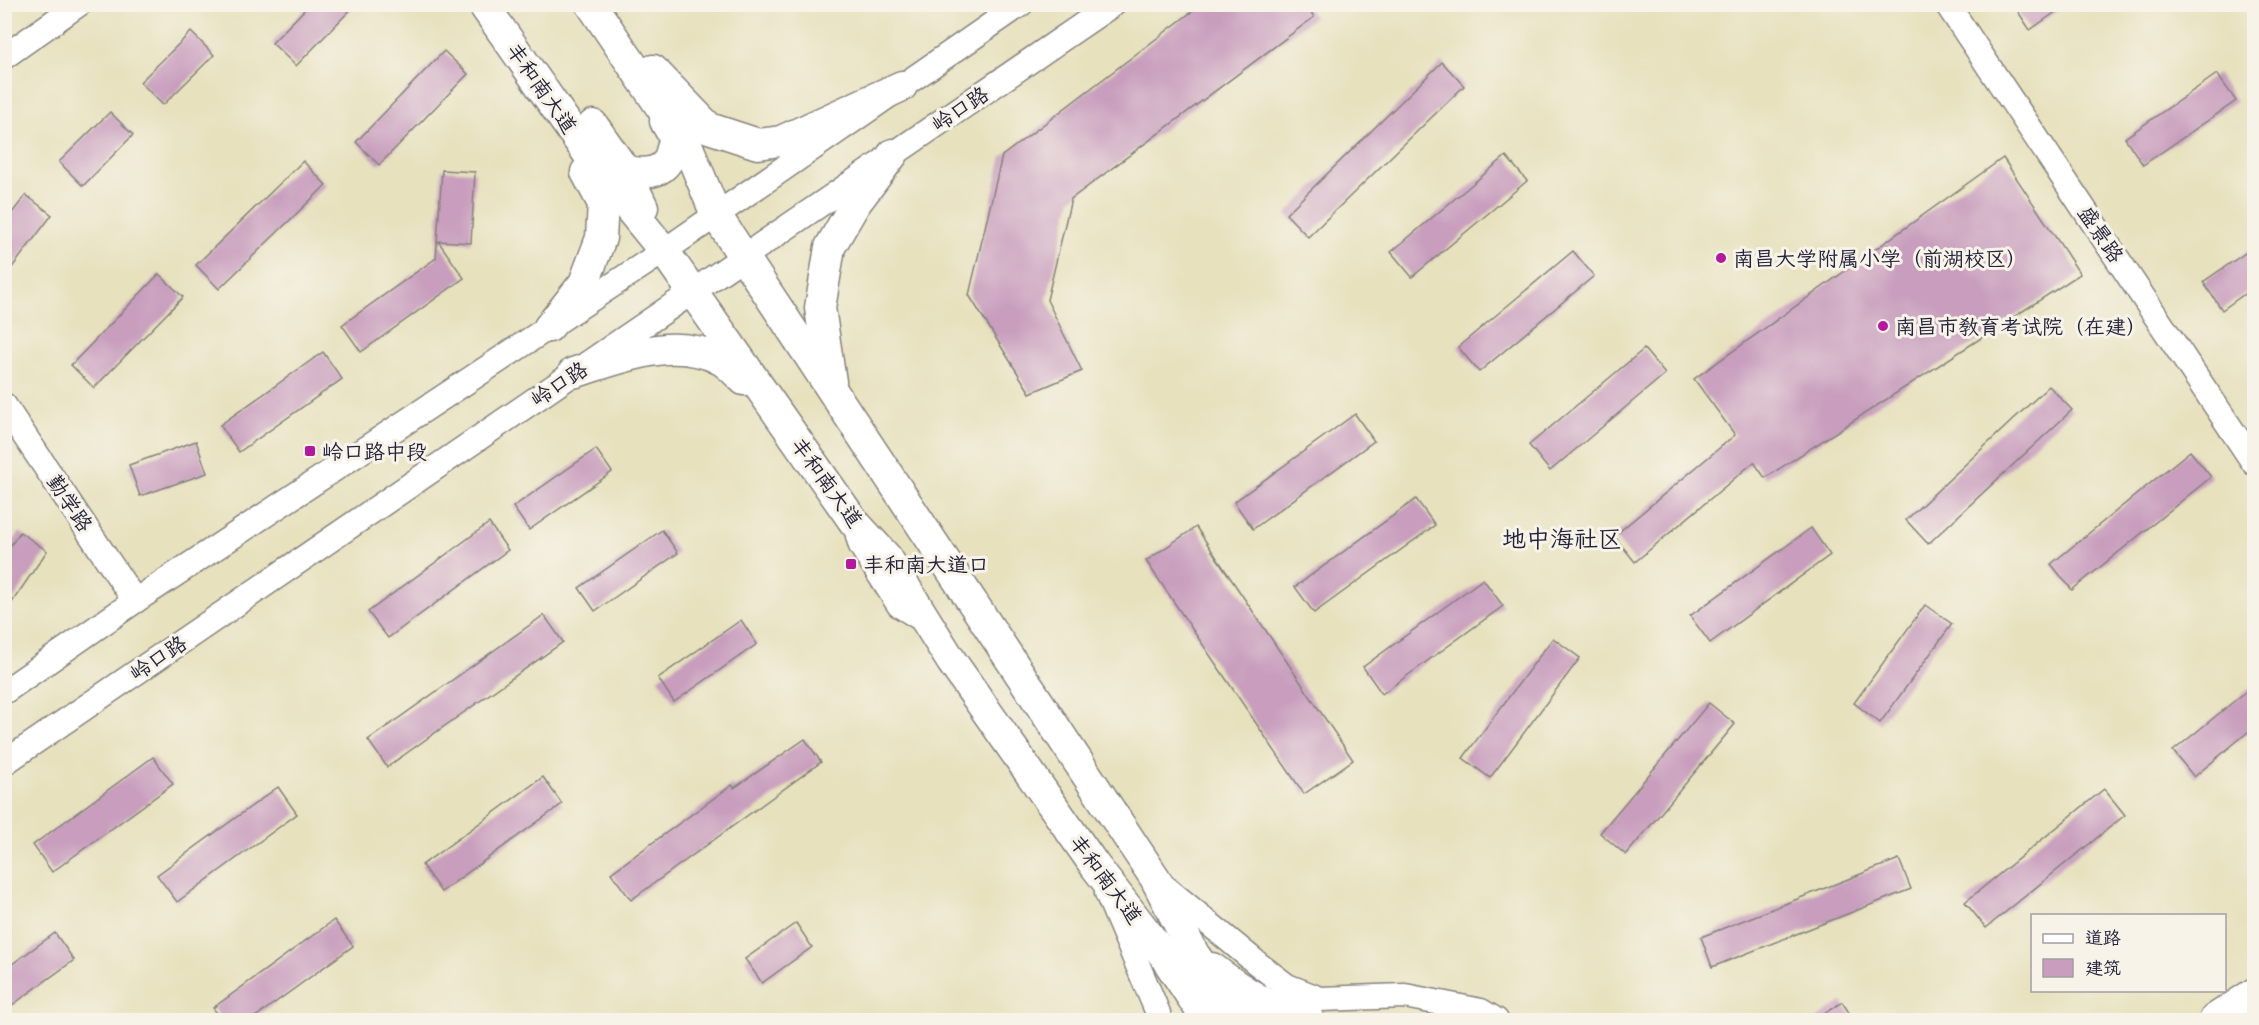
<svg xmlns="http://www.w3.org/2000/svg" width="2259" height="1025" font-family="'Patrick Hand','LXGW WenKai TC',sans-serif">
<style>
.building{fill:#c89dbd}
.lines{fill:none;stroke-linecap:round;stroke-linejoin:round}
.minor-casing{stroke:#84827c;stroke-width:27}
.major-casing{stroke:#84827c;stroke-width:33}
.highway-casing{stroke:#84827c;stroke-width:36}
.minor{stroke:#fff;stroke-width:24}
.major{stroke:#fff;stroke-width:30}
.highway{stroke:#fff;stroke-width:33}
.poi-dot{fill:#b5179e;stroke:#f7f3e8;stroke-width:2}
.labels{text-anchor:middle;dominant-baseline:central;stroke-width:6;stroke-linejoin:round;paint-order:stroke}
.street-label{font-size:21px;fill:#22223b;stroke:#f7f3e8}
.poi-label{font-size:21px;fill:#22223b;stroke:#f7f3e8;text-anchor:start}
.quarter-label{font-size:24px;fill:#22223b;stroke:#f7f3e8}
</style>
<rect width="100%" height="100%" fill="#f7f3e8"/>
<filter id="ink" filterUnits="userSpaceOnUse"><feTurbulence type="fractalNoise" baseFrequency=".0167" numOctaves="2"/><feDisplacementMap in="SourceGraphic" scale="12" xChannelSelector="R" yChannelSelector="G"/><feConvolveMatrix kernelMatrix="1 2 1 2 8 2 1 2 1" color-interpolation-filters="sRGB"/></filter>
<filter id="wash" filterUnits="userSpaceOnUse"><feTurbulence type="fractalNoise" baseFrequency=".008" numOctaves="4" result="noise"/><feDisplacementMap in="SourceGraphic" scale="24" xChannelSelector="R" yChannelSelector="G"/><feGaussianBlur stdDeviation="1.35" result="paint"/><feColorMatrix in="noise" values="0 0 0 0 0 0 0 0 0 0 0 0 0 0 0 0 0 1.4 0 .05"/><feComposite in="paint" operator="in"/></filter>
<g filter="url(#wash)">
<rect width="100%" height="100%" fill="#e7e1be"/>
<g id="blocks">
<g class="building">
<polygon points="310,4 356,4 296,66 272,43"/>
<polygon points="1202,4 1306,4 1314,17 1071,199 1047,300 1082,371 1030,393 969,295 1002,156"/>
<polygon points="2013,4 2067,4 2030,30"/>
<polygon points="191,32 214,55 163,105 140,82"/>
<polygon points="444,51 468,74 379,165 356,142"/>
<polygon points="1442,62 1464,86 1308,237 1286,214"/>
<polygon points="2217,74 2236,101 2143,165 2125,138"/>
<polygon points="110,112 133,135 83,186 59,162"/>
<polygon points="1506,156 1527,181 1412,277 1391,252"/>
<polygon points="2003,158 2080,274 1765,478 1754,462 1635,562 1614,536 1735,435 1694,379"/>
<polygon points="303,161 326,185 219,289 196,265"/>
<polygon points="442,170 475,172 471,243 438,241 464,278 361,352 342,325 436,258"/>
<polygon points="26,195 52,215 4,278 4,223"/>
<polygon points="2254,247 2254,287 2222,310 2203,282"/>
<polygon points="1573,251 1594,276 1479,372 1458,347"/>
<polygon points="159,274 183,297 94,388 71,365"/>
<polygon points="1644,349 1665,374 1550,471 1529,445"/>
<polygon points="323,352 342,379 239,452 220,425"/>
<polygon points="2049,386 2072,410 1928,544 1906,520"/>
<polygon points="1355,414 1374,441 1253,529 1234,502"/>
<polygon points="196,441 207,473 140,496 129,465"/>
<polygon points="596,449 612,472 529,530 513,507"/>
<polygon points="2190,451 2211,477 2072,590 2051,564"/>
<polygon points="1416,499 1435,525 1314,613 1295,587"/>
<polygon points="489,523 508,550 388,638 368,612"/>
<polygon points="1196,527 1353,760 1304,794 1146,561"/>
<polygon points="1811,528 1830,555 1710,643 1690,616"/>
<polygon points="662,530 678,553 595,611 579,588"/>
<polygon points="20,532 47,551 4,614 4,555"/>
<polygon points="1483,579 1503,606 1382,694 1363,667"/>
<polygon points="1925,605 1952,624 1880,723 1854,703"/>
<polygon points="544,615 563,642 387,767 368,740"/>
<polygon points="741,620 757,644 674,702 658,678"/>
<polygon points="1553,638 1580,658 1490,778 1463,758"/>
<polygon points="2254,685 2254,727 2194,777 2173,751"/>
<polygon points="1709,703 1735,724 1626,855 1600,833"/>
<polygon points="805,739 821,762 631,900 611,873 732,785 734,788"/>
<polygon points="153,757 173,784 52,872 33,845"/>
<polygon points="543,777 562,804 441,892 422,865"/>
<polygon points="278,787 297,814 177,902 157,875"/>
<polygon points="2104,789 2125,815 1986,928 1965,902"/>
<polygon points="1899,859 1911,889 1712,967 1701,937"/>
<polygon points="334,920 353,946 251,1020 222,1020 213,1008"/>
<polygon points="796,923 812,947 762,983 745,959"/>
<polygon points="55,933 74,960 4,1011 4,970"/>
<polygon points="1842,1002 1854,1020 1815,1020"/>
</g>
</g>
</g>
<g filter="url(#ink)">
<use href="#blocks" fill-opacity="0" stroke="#84827c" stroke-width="1.5"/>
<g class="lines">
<g class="minor-casing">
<g id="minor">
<polyline points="1947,4 2254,463"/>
<polyline points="4,57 79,4"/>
<polyline points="4,405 135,601"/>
<polyline points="858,536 861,546 899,605 925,621"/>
<polyline points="4,692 135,601 664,251 1021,4"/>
<polyline points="4,763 1113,4"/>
<polyline points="1160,883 1258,964 1287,986 1320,999 1405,996 1481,1011 1496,1020"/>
<polyline points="1107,893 1158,1013 1159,1020"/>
</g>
</g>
<g class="major-casing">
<g id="major">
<polyline points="483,4 607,181 664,251 854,522 887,558 952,662 1095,866 1163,954 1207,1020"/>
<polyline points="591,4 688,147 716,215 1155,878 1194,954 1240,1020"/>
<polyline points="653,70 709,128 758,144 781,141 902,86"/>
<polyline points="593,125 626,172 643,207"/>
<path d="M612,166C632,174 665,180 671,152C672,148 674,142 674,138C673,133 667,126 665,121"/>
<polyline points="549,327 584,283 601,238 603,204 586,172"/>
<path d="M573,373C619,359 672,335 719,359C728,363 736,373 744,380"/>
<polyline points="831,382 820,308 830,247 855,204 893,154"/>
<path d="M1212,968C1242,991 1272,1010 1309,1020"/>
</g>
</g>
<g class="highway-casing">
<polyline id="highway" points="2216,1020 2254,995"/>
</g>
<use href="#minor" class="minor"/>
<use href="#major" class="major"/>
<use href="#highway" class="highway"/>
</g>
</g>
<g class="poi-dot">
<circle cx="1721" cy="258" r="6"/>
<circle cx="1883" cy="326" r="6"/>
<rect x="304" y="445" width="12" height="12" rx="3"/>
<rect x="845" y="558" width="12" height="12" rx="3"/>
</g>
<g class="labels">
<g class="street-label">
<text transform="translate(542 88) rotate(55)">丰和南大道</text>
<text transform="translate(960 109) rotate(-34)">岭口路</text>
<text transform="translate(2101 234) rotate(56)">盛景路</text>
<text transform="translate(559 384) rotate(-34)">岭口路</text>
<text transform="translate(827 482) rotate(54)">丰和南大道</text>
<text transform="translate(70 503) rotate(56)">勤学路</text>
<text transform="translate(158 658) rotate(-34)">岭口路</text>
<text transform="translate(1106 879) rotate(53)">丰和南大道</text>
</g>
<g class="poi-label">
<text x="1733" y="258">南昌大学附属小学（前湖校区）</text>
<text x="1895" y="326">南昌市教育考试院（在建）</text>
<text x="322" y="451">岭口路中段</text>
<text x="863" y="564">丰和南大道口</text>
</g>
<g class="quarter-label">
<text x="1562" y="538">地中海社区</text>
</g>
</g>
<rect width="2259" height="1025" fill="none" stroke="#f7f3e8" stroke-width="24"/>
<rect x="2031" y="914" width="195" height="78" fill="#f7f3e8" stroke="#a29fa3" stroke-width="1.5"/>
<rect x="2043" y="934" width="30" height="9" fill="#ffffff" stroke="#a29fa3" stroke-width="1.5"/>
<text x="2085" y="944" font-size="18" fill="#22223b">道路</text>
<rect x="2043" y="959" width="30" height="18" fill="#c89dbd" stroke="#a29fa3" stroke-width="1.5"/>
<text x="2085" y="974" font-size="18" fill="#22223b">建筑</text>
</svg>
